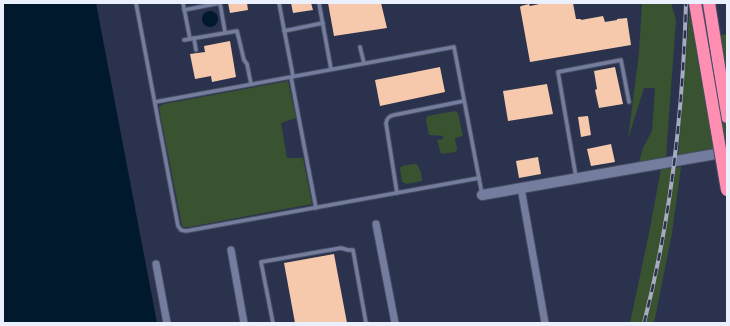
<svg xmlns="http://www.w3.org/2000/svg" width="730" height="326" font-family="Rubik,sans-serif">
<style>
.green{fill:#395230}
.water{fill:#00192c}
.building{fill:#f6c9ac}
.lines{fill:none;stroke-linecap:round;stroke-linejoin:round}
.lane-casing{stroke:#474d63;stroke-width:5.5}
.street-casing{stroke:#474d63;stroke-width:9}
.secondary-casing{stroke:#474d63;stroke-width:12}
.highway-casing{stroke:#474d63;stroke-width:14}
.lane{stroke:#747d9d;stroke-width:3.5}
.street{stroke:#747d9d;stroke-width:7}
.secondary{stroke:#747d9d;stroke-width:10}
.highway{stroke:#fe8eb2;stroke-width:12}
.rail-casing{stroke:#a6acbf;stroke-width:4}
.rail{stroke:#2b324d;stroke-width:2.5;stroke-dasharray:8;stroke-linecap:butt}
.highway-bridge-casing{stroke:#474d63;stroke-width:14;stroke-linecap:butt}
.highway-bridge{stroke:#fe8eb2;stroke-width:12}
</style>
<rect width="100%" height="100%" fill="#2b324d"/>
<g class="green">
<polygon points="642,3 671,3 676,20 666,157 639,162 643,148 652,131 655,88 644,88 628,139 639,53"/>
<polygon points="690,3 697,39 727,34 727,147 678,156"/>
<polygon points="288,81 296,118 281,123 287,158 303,158 312,204 189,227 183,227 182,225 159,108 160,106 164,104"/>
<polygon points="455,111 458,113 463,136 455,138 457,150 455,152 441,154 437,140 443,139 443,136 429,135 426,120 427,116"/>
<polygon points="413,164 417,164 421,172 422,181 407,184 402,182 400,168 402,166"/>
<polygon points="681,167 672,233 654,323 630,323 649,233 661,169"/>
</g>
<g class="water">
<polygon points="3,3 96,3 157,323 3,323"/>
<circle cx="210" cy="19" r="8"/>
</g>
<g class="building">
<polygon points="228,3 247,3 248,10 230,13"/>
<polygon points="291,3 311,3 313,10 293,13"/>
<polygon points="328,3 381,3 387,28 334,36"/>
<polygon points="544,3 573,3 576,19 581,19 581,20 603,16 605,22 617,20 617,19 627,18 631,45 530,62 520,7 521,6 529,4 530,6"/>
<polygon points="230,41 236,77 212,82 211,76 195,79 190,54 205,52 204,46"/>
<polygon points="440,67 445,92 380,106 375,80"/>
<polygon points="615,67 623,104 599,108 595,90 597,89 594,71"/>
<polygon points="547,84 553,114 508,121 503,91"/>
<polygon points="588,116 591,135 581,137 578,117"/>
<polygon points="611,144 615,162 591,166 587,149"/>
<polygon points="538,157 541,174 519,178 516,161"/>
<polygon points="334,254 347,323 295,323 284,263"/>
</g>
<g class="lines">
<g class="lane-casing">
<g id="lane">
<polyline points="136,3 178,226 181,230 186,231 479,178"/>
<polyline points="183,3 190,39"/>
<polyline points="279,3 293,76"/>
<polyline points="319,3 331,69"/>
<polyline points="184,10 220,3 225,32"/>
<polyline points="284,31 323,23"/>
<polyline points="194,38 196,50"/>
<polyline points="184,40 237,31 244,60 247,64 251,84"/>
<polyline points="360,47 364,63"/>
<polyline points="291,77 316,208"/>
<polyline points="155,102 454,47 482,194"/>
<polyline points="576,177 558,72 621,60 629,102"/>
<path d="M397,193L386,123C387,118 389,116 394,115L464,101"/>
<polyline points="273,323 261,262 341,248 348,250 353,250 366,323"/>
</g>
</g>
<g class="street-casing">
<g id="street">
<polyline points="521,188 545,323"/>
<polyline points="376,224 395,323"/>
<polyline points="231,250 244,323"/>
<polyline points="156,264 167,323"/>
</g>
</g>
<g class="secondary-casing">
<polyline id="secondary" points="482,195 727,152"/>
</g>
<g class="highway-casing">
<polyline id="highway" points="709,3 727,117"/>
</g>
<use href="#lane" class="lane"/>
<use href="#street" class="street"/>
<use href="#secondary" class="secondary"/>
<use href="#highway" class="highway"/>
<g class="rail-casing">
<path id="rail" d="M644,323C671,219 683,110 686,3"/>
</g>
<use href="#rail" class="rail"/>
<g class="highway-bridge-casing">
<polyline id="highway-bridge" points="695,3 727,190"/>
</g>
<use href="#highway-bridge" class="highway-bridge"/>
</g>
<rect width="730" height="326" fill="none" stroke="#ebf0fe" stroke-width="8"/>
</svg>
